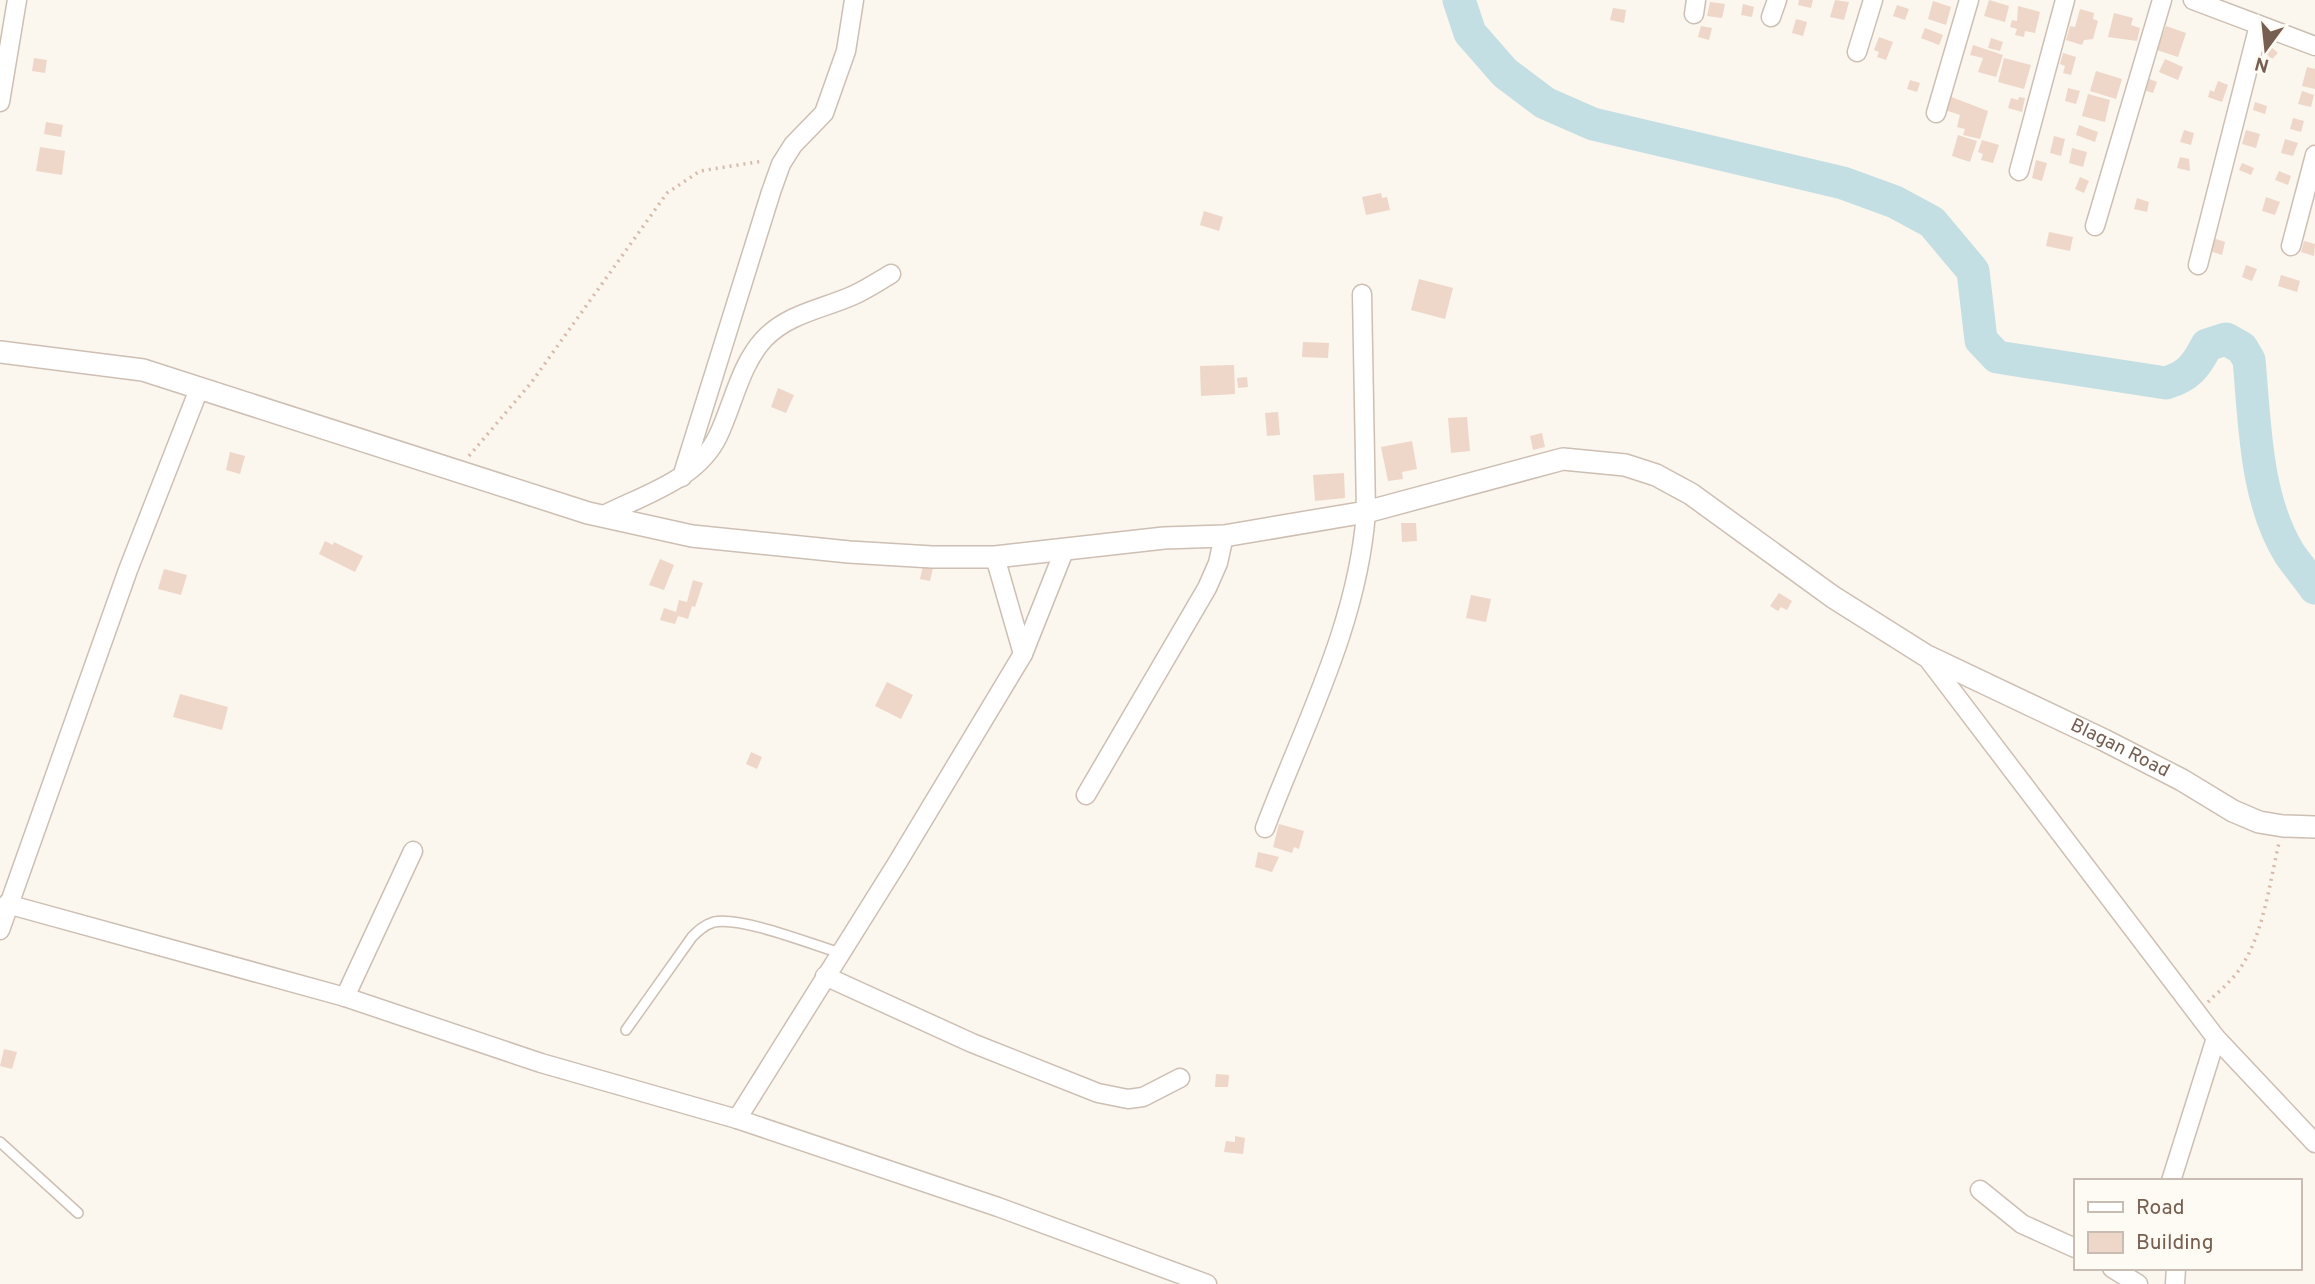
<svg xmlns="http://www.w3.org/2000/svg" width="2315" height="1284" font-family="Overpass,sans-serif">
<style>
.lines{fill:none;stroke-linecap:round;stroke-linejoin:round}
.river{stroke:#c3dfe4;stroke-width:33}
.building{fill:#eed7c8}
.service-casing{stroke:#cdbfb3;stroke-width:12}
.minor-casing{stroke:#cdbfb3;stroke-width:21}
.tertiary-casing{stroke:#cdbfb3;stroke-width:24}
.path{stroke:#d4bbaa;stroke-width:3.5;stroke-dasharray:2 5;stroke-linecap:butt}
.service{stroke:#fff;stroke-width:9}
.minor{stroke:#fff;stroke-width:18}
.tertiary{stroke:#fff;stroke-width:21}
.labels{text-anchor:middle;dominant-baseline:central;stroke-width:5;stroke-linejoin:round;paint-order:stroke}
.street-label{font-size:19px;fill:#765f51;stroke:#fefaf4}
</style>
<rect width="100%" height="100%" fill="#fbf6ee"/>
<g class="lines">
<path class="river" d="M1459,0L1470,33L1505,73L1545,103L1593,124L1843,183L1895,202L1932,222L1973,271L1981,340L1997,357L2166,383C2189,376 2196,366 2207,345L2226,339L2242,348L2249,360C2255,423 2255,497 2289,553C2297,565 2307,576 2315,588"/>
</g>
<g class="building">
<polygon points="1799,0 1813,0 1811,8 1798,5"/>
<polygon points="1835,0 1849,2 1844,20 1830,17"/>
<polygon points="1989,0 2009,6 2005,22 1984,16"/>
<polygon points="1933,1 1951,7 1946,25 1928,19"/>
<polygon points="1710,2 1725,4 1722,18 1707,16"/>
<polygon points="1743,4 1754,7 1752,17 1741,15"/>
<polygon points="1897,5 1909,9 1905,20 1893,16"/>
<polygon points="2018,6 2040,12 2035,33 2025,31 2024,37 2015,35 2017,29 2010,27 2012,20 2017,21"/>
<polygon points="1613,8 1626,10 1624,23 1610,20"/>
<polygon points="2080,9 2094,13 2093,19 2098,21 2093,39 2084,40 2082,45 2066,40 2070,26 2075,27"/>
<polygon points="2114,13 2133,18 2131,25 2140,28 2137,41 2108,37"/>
<polygon points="1796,19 1807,22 1803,36 1792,33"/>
<polygon points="1701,26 1712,28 1709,40 1698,37"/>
<polygon points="2166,26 2186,33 2178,57 2157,50"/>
<polygon points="1925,28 1943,35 1939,45 1921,38"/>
<polygon points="1879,37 1893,42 1886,60 1877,57 1879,52 1874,50"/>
<polygon points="1991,38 2003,42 2000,51 1988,48"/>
<polygon points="1973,45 2003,55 1996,77 1978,72 1983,58 1970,55"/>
<polygon points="2269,45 2278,53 2272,59 2263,51"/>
<polygon points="2063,53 2076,57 2071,75 2063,73 2065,66 2060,64"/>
<polygon points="34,58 47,60 45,73 32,71"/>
<polygon points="2004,58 2031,65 2024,89 1998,82"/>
<polygon points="2165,59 2183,67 2178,80 2159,72"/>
<polygon points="2307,67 2315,69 2315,89 2302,86"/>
<polygon points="2096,71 2122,79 2116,99 2090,91"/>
<polygon points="2147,78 2157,82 2153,93 2143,90"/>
<polygon points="1910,80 1920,83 1917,92 1907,89"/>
<polygon points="2218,81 2228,85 2222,102 2208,97 2210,90 2214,92"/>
<polygon points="2068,88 2080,91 2076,104 2065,101"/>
<polygon points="2302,91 2314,95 2311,107 2298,104"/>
<polygon points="2088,94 2110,100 2105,122 2082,116"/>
<polygon points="1946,95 1988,111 1980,139 1963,135 1965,129 1957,127 1960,115 1942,109"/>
<polygon points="2019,97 2025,98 2022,112 2008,108 2011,98 2018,100"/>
<polygon points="2255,102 2267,106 2265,114 2253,110"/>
<polygon points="2293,118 2304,121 2301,132 2290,129"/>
<polygon points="46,122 63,125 61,137 44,134"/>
<polygon points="2079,125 2098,132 2095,142 2076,135"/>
<polygon points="2184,130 2194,133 2191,145 2180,142"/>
<polygon points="2246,130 2260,134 2256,148 2242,144"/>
<polygon points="1958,135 1977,141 1970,162 1952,156"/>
<polygon points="2054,136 2065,139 2061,156 2050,153"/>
<polygon points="2285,139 2298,143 2293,156 2281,153"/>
<polygon points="1982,140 1999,145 1993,163 1981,160 1983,154 1978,152"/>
<polygon points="40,147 65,151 62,175 36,171"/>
<polygon points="2072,148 2087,152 2083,167 2069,163"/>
<polygon points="2180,157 2189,159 2190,171 2177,168"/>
<polygon points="2036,160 2047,163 2042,181 2032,178"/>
<polygon points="2242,163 2254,168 2251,175 2239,170"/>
<polygon points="2279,171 2291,176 2288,185 2275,180"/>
<polygon points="2080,177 2089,181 2084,193 2075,189"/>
<polygon points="1381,193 1382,198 1387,197 1390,210 1366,215 1362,197"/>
<polygon points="2266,197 2280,202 2275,215 2262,211"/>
<polygon points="2137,198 2149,202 2147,212 2134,209"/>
<polygon points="1204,211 1223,217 1219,231 1200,225"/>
<polygon points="2049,232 2073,237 2070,251 2046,246"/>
<polygon points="2213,238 2225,242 2222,255 2210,251"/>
<polygon points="2304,241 2315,244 2314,256 2301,252"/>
<polygon points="2246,265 2257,269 2252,281 2242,277"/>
<polygon points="2281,275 2300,281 2297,292 2278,286"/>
<polygon points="1419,279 1453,288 1445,319 1411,310"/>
<polygon points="1303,342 1329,343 1328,358 1302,357"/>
<polygon points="1234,365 1235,394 1201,396 1200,366"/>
<polygon points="1247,377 1248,387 1238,388 1237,378"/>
<polygon points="778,388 794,395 786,413 771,407"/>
<polygon points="1278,412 1280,435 1267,436 1265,413"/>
<polygon points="1467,417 1470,451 1451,453 1448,418"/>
<polygon points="1542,433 1545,447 1533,450 1530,436"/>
<polygon points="1412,441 1417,469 1402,472 1403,479 1388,481 1381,447"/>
<polygon points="230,452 245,456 240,474 226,470"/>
<polygon points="1344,473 1345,498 1315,501 1313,475"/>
<polygon points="1401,523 1416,523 1417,541 1402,542"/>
<polygon points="325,541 333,545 334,542 363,556 355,572 319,554"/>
<polygon points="660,559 674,565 664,590 649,585"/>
<polygon points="923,566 933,568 930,581 920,579"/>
<polygon points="164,569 187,575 181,595 158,589"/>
<polygon points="693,580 703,583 695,607 692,606 688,619 678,616 675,624 660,620 664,608 676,612 679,600 687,602"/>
<polygon points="1779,593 1792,601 1787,610 1781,607 1778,611 1770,606"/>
<polygon points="1471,595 1491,599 1486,622 1466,618"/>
<polygon points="887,682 913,695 901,719 875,706"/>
<polygon points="180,694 228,707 222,730 173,717"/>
<polygon points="751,752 762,757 757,769 746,764"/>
<polygon points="1279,824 1304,831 1299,849 1294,847 1292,853 1273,847"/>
<polygon points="1258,852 1279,857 1272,872 1255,867"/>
<polygon points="4,1049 17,1052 12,1069 0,1066"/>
<polygon points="1216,1074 1229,1075 1228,1087 1215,1087"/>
<polygon points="1235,1136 1245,1138 1243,1154 1224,1152 1226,1141 1235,1142"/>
</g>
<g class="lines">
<g class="service-casing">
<g id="service">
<path d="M626,1030L692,937C698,931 704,925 714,922C740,916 811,944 840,953"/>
<polyline points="0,1142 78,1213"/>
</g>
</g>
<g class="minor-casing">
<g id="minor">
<polyline points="2193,0 2315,46"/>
<polyline points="1694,14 1696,0"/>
<polyline points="1771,17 1777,0"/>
<polyline points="1857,52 1873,0"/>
<polyline points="0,102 17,0"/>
<polyline points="1936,113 1969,0"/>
<polyline points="2019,171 2065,0"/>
<polyline points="2095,226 2162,0"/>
<polyline points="2291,246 2315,155"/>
<polyline points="2198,265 2259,25"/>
<polyline points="682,477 771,192 781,164 793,145 824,113 846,51 854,0"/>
<path d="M602,516C643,495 697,480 718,436C733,405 740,365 764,339C789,313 823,309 854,295C867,289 879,281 891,274"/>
<polyline points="995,557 1023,654"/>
<polyline points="1925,655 2216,1038 2315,1143"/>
<polyline points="1086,795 1207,588 1218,563 1224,536"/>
<path d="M1265,828C1304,725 1358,624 1366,512L1362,294"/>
<polyline points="7,904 345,997 541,1063 737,1119 998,1207 1207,1284"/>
<polyline points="0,930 128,570 199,389"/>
<polyline points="825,976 972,1043 1098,1093 1128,1099 1143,1097 1180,1078"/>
<polyline points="345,997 413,851"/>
<polyline points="737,1119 896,865 1023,654 1064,551"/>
<polyline points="2171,1181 2216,1038"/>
<polyline points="1980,1190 2022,1224 2075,1248"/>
<polyline points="2112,1268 2138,1284"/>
<polyline points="2175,1284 2176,1268"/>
</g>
</g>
<g class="tertiary-casing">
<g id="tertiary">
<path id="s1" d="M0,352L143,370L588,513L692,536L849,552L932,557H995L1164,538L1224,536L1366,512L1563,459L1625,465L1656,475L1691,494L1833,597L1925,655L2104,740L2182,780L2233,811L2259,822L2283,826L2315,827"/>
</g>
</g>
<g class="path">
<polyline points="469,456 531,383 667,193 700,171 763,161"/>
<path d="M2208,1002C2217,993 2228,984 2236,974C2263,940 2269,885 2279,843"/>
</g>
<use href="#service" class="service"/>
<use href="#minor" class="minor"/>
<use href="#tertiary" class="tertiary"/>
</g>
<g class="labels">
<g class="street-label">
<text stroke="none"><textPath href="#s1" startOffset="2235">Blagan Road</textPath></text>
</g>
</g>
<rect x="2074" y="1179" width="228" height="91" fill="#fefaf4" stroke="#c8bcb3" stroke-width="2"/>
<rect x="2088" y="1202" width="35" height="10" fill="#ffffff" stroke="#c8bcb3" stroke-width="2"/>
<text x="2136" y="1214" font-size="21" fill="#765f51">Road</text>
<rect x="2088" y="1232" width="35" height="21" fill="#eed7c8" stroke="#c8bcb3" stroke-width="2"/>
<text x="2136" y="1249" font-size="21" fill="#765f51">Building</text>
<g transform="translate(2266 49) rotate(195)" stroke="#fefaf4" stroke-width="5" paint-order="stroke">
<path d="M0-5L12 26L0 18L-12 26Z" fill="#765f51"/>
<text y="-10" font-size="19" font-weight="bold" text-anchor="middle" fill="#765f51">N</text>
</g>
</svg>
